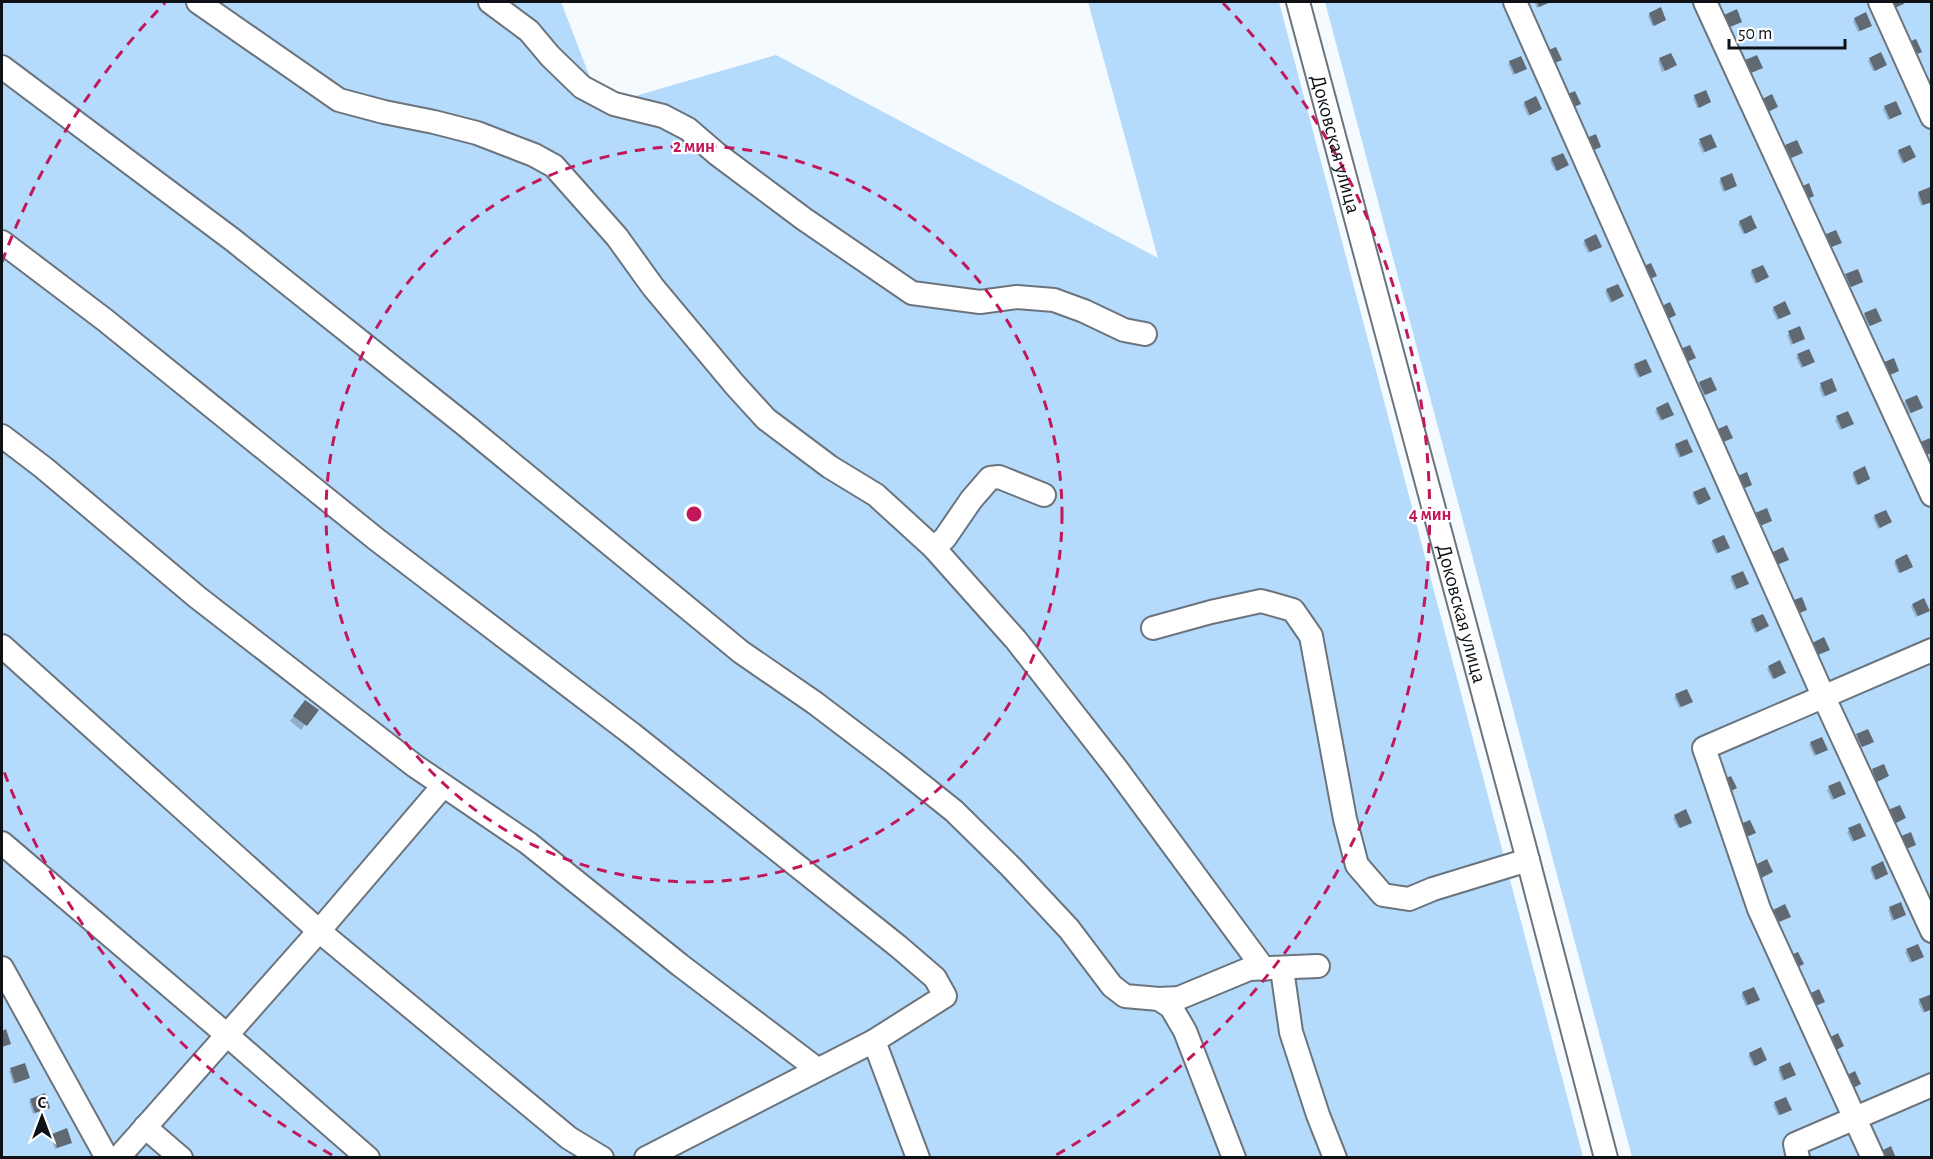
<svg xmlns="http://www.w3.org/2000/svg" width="1933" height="1159" font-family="'Alegreya Sans',sans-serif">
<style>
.green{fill:#b4dafc}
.shadow{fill:#0003}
.building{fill:#616a72}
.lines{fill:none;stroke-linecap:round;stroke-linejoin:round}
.minor-casing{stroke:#6b747c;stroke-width:26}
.minor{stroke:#fff;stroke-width:22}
.ring{fill:none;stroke:#c2185b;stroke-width:3;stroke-dasharray:10 8}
.labels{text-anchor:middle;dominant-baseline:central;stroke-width:4.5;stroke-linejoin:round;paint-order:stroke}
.street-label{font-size:21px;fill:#0e1115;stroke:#fff}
.centre{fill:#c2185b;stroke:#fff;stroke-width:3}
.ring-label{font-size:18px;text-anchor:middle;font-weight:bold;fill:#c2185b;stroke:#fff;stroke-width:4.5;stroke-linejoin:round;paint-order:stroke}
</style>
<rect width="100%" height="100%" fill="#f5fafe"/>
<g class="green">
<polygon points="2,2 561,2 601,106 776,55 1158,258 1088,2 1279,2 1583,1157 2,1158"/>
<polygon points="1325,2 1931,2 1931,1157 1632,1157"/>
</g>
<g class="shadow">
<polygon points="1534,2 1549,2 1537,8"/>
<polygon points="1650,14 1665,20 1652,26 1648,16"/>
<polygon points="1855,19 1868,27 1858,32 1853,21"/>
<polygon points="1660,59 1673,67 1662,72 1658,61"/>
<polygon points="1870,59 1883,67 1873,71 1868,61"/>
<polygon points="1510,62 1523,70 1513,75 1508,64"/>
<polygon points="1695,96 1710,102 1697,108 1693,98"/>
<polygon points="1525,103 1538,111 1528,116 1523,105"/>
<polygon points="1885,107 1898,115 1888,120 1883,109"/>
<polygon points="1700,141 1713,148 1703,153 1698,143"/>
<polygon points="1786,146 1799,154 1789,159 1784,148"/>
<polygon points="1899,151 1914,157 1902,164 1897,153"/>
<polygon points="1552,159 1567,165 1555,171 1550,161"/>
<polygon points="1731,175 1734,187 1723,192 1719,181"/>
<polygon points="1929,189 1932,202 1921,206 1917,195"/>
<polygon points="1740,222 1753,230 1743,234 1738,224"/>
<polygon points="1585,241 1600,247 1588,253 1583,243"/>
<polygon points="1752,271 1767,277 1755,284 1750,273"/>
<polygon points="1846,276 1860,283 1849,288 1844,277"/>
<polygon points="1607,290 1622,296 1610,303 1605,292"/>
<polygon points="1774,308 1789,314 1777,320 1772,310"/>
<polygon points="1865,315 1880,321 1868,327 1863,316"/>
<polygon points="1799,328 1804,339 1791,345 1787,335"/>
<polygon points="1798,356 1812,363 1801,368 1796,357"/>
<polygon points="1635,366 1649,373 1638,378 1633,367"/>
<polygon points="1831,380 1836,391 1823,397 1819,387"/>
<polygon points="1700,383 1713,391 1703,396 1698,385"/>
<polygon points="1906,401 1919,409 1909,414 1904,403"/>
<polygon points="1657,409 1670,416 1660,421 1655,411"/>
<polygon points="1837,418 1850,425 1840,430 1835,420"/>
<polygon points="1676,445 1689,453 1679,458 1674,447"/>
<polygon points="1854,473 1869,479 1856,485 1852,475"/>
<polygon points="1694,493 1709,499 1697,505 1692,495"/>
<polygon points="1875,516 1890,522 1878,529 1873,518"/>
<polygon points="1713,541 1726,549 1716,554 1711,543"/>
<polygon points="1896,561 1909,569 1898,573 1894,563"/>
<polygon points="1732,578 1745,585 1735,590 1730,579"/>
<polygon points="1913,605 1926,613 1916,617 1911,607"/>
<polygon points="1752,620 1765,628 1755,633 1750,622"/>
<polygon points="1769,667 1782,675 1772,679 1767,669"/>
<polygon points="1676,696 1689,703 1679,708 1674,697"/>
<polygon points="301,706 317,710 301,730 290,721"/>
<polygon points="1867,731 1870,744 1859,748 1855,738"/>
<polygon points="1811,743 1824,751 1814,756 1809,745"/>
<polygon points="1883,766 1887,776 1875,783 1871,772"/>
<polygon points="1829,788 1842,795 1832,800 1827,790"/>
<polygon points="1675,816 1688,824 1678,828 1673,818"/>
<polygon points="1849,830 1862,838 1852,842 1847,832"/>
<polygon points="1872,868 1887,874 1874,880 1870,870"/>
<polygon points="1900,904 1903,916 1892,921 1888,910"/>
<polygon points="1907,951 1920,958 1910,963 1905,952"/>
<polygon points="1743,994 1756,1001 1746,1006 1741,995"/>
<polygon points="1920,1000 1932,1009 1923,1013 1918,1002"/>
<polygon points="1750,1054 1763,1062 1753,1066 1748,1056"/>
<polygon points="1790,1064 1793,1076 1782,1081 1778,1070"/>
<polygon points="24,1065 27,1079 13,1084 9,1071"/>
<polygon points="31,1100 49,1107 33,1114 29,1102"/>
<polygon points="1775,1103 1788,1111 1778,1116 1773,1105"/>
<polygon points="53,1135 71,1142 55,1149 51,1137"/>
</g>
<g class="building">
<polygon points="1537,2 1551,2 1539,7"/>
<polygon points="1889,2 1903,2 1904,4 1892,9"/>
<polygon points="1661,7 1666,20 1654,26 1649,13"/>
<polygon points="1737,9 1742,22 1730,27 1724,15"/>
<polygon points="1866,12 1872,26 1860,31 1854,18"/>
<polygon points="1916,39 1922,52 1910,57 1904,44"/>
<polygon points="1556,47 1562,60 1550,65 1544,52"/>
<polygon points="1881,52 1887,65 1875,71 1869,58"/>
<polygon points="1671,53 1677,65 1665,71 1659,58"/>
<polygon points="1757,55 1763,68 1751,73 1745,60"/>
<polygon points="1521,56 1527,69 1515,74 1509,61"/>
<polygon points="1706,90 1711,102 1699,108 1694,95"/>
<polygon points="1575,91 1581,104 1569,109 1563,96"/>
<polygon points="1772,94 1778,107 1766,113 1760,100"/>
<polygon points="1536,96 1542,109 1530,115 1524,102"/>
<polygon points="1896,101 1902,114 1890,119 1884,106"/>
<polygon points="1596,134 1601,147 1589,152 1584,139"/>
<polygon points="1711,134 1717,147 1705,152 1699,139"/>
<polygon points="1797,140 1803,153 1791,158 1785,145"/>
<polygon points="1910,145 1916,157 1904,163 1898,150"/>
<polygon points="1563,153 1569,165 1557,171 1551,158"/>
<polygon points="1732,173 1737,186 1725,191 1720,178"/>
<polygon points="1809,183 1814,196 1802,202 1797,189"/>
<polygon points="1930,187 1932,202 1923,205 1918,192"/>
<polygon points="1751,215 1757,228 1745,234 1739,221"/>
<polygon points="1836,230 1842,243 1829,248 1824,235"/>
<polygon points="1596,234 1602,247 1590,252 1584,240"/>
<polygon points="1651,263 1657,276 1645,281 1639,268"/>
<polygon points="1763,265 1769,277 1757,283 1751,270"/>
<polygon points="1858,269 1863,282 1851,287 1845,274"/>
<polygon points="1618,284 1624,296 1612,302 1606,289"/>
<polygon points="1785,301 1791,314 1779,319 1773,307"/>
<polygon points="1670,302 1676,315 1664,321 1658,308"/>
<polygon points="1876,308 1882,321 1870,326 1864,313"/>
<polygon points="1800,326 1805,339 1793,344 1788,331"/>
<polygon points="1690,345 1696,358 1684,363 1678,350"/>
<polygon points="1809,349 1815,362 1803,367 1797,354"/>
<polygon points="1894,358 1899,371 1888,376 1882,363"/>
<polygon points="1646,359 1652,372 1640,377 1634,364"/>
<polygon points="1711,377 1717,390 1705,395 1699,382"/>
<polygon points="1832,378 1837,391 1825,396 1820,383"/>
<polygon points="1917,395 1923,408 1911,413 1905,400"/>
<polygon points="1668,402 1674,415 1662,420 1656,408"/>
<polygon points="1848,411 1854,424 1842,429 1836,416"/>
<polygon points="1727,425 1733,438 1721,443 1716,430"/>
<polygon points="1930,438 1932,453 1923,456 1918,443"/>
<polygon points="1687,439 1693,452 1681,457 1675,444"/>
<polygon points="1865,466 1870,479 1858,485 1853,472"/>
<polygon points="1747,472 1752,485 1740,490 1735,477"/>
<polygon points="1705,487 1711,499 1699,505 1693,492"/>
<polygon points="1767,508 1772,521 1760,526 1755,513"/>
<polygon points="1886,510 1892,522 1880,528 1874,515"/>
<polygon points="1724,535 1730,548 1718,553 1712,540"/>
<polygon points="1783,547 1789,560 1777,565 1771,553"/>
<polygon points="1907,554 1913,567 1900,573 1895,560"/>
<polygon points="1743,571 1749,584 1737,589 1731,576"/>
<polygon points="1802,597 1807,610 1795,615 1789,602"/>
<polygon points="1924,598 1930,611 1918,616 1912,604"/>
<polygon points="1763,614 1769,626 1757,632 1751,619"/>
<polygon points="1824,637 1830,650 1818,655 1812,643"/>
<polygon points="1780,660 1786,673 1774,679 1768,666"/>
<polygon points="1687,689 1693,702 1681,707 1675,694"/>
<polygon points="305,700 319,710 307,726 293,716"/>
<polygon points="1868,729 1874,742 1862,747 1856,734"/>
<polygon points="1822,737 1828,750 1816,755 1810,742"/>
<polygon points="1884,764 1889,776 1877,782 1872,769"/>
<polygon points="1731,776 1737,788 1725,794 1719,781"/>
<polygon points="1840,781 1846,794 1834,799 1828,786"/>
<polygon points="1900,805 1906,818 1894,824 1888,810"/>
<polygon points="1686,809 1692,823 1680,828 1674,815"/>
<polygon points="1750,820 1756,833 1744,838 1738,825"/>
<polygon points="1860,823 1866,836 1854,841 1848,828"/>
<polygon points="1911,832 1916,845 1904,850 1899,837"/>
<polygon points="1767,859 1773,872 1761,878 1755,865"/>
<polygon points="1883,861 1888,874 1876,880 1871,867"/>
<polygon points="1901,902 1906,915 1894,920 1889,907"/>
<polygon points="1785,904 1791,917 1779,922 1773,910"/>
<polygon points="1918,944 1924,957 1912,962 1906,949"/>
<polygon points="1798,952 1804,964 1792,970 1786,957"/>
<polygon points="1754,987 1760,1000 1748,1005 1742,992"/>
<polygon points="1819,989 1825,1002 1813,1007 1807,995"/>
<polygon points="1932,994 1932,1009 1925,1012 1919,999"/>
<polygon points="6,1029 11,1044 2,1047 2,1031"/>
<polygon points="1838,1033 1844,1046 1832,1052 1827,1039"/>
<polygon points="1761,1047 1767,1060 1755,1066 1749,1053"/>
<polygon points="1790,1062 1796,1075 1784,1080 1779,1067"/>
<polygon points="25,1063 30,1078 15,1083 10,1068"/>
<polygon points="1855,1071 1861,1084 1849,1090 1843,1077"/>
<polygon points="45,1093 50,1108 35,1113 30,1099"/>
<polygon points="1786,1097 1792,1110 1780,1115 1774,1102"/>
<polygon points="67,1128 72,1143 57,1148 52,1134"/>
<polygon points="1891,1146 1896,1158 1882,1158 1879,1152"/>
</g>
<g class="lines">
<g class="minor-casing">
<g id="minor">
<polyline points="198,2 339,100 384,112 434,122 477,133 534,155 554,166 617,237 653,287 735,385 766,419 830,467 876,495 934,548 1016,640 1116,768 1264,969"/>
<polyline points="490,2 529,31 550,56 582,87 614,104 663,116 688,129 717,154 804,219 912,293 980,302 1017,297 1054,300 1084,311 1124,330 1145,334"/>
<path id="s1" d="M1298,2L1528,860L1606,1158"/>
<polyline points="1515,2 1821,691 1932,931"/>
<polyline points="1705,2 1932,495"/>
<polyline points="1880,2 1932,117"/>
<polyline points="2,67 233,240 464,424 741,652 815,703 894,763 954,811 1011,867 1069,929 1112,986 1125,996 1159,999 1171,1007 1185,1031 1234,1158"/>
<polyline points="2,242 105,320 376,539 632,734 899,947 935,978 945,996 874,1041 646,1158"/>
<polyline points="2,436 44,468 197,597 415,766 528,843 680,965 817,1069"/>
<polyline points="934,548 945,538 971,500 990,478 999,477 1044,495"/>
<polyline points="1153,628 1211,612 1261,601 1293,610 1311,636 1345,819 1357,865 1383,895 1409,899 1433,889 1528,860"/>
<polyline points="2,646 319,931 569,1138 602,1158"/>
<polyline points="2,843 227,1035 368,1158"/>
<polyline points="2,968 107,1158"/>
<polyline points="1282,969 1291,1032 1318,1115 1335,1158"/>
<polyline points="1159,999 1179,998 1249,969 1318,966"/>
<polyline points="874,1041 918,1158"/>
<polyline points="145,1127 181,1158"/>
<polyline points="118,1158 319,931 443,786"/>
<polyline points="1798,1158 1795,1144 1932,1085"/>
<polyline points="1873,1158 1759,909 1704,748 1932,650"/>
</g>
</g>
<use href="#minor" class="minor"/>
</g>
<g class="ring">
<circle cx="694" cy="514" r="368"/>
<path d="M332 1155A736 736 0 0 1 2 766M2 262A736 736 0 0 1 165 3M1223 3A736 736 0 0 1 1056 1155"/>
</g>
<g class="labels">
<g class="street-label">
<text stroke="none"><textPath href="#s1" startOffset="147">Доковская улица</textPath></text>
<text stroke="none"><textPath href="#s1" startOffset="633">Доковская улица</textPath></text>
</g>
</g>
<circle cx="694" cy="514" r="9" class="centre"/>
<g class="ring-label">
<text x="694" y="152">2 мин</text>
<text x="1430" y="520">4 мин</text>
</g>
<rect width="1933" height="1159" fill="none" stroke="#0e1115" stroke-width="6"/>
<g transform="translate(42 1117)" stroke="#ffffff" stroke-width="4.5" paint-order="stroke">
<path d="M0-4.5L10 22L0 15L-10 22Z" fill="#0e1115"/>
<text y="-9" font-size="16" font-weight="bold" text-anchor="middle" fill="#0e1115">С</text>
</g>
<path d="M1729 39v9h116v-9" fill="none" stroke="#0e1115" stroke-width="3"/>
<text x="1738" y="39" font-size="18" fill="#0e1115" stroke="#ffffff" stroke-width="4.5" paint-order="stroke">50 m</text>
</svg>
